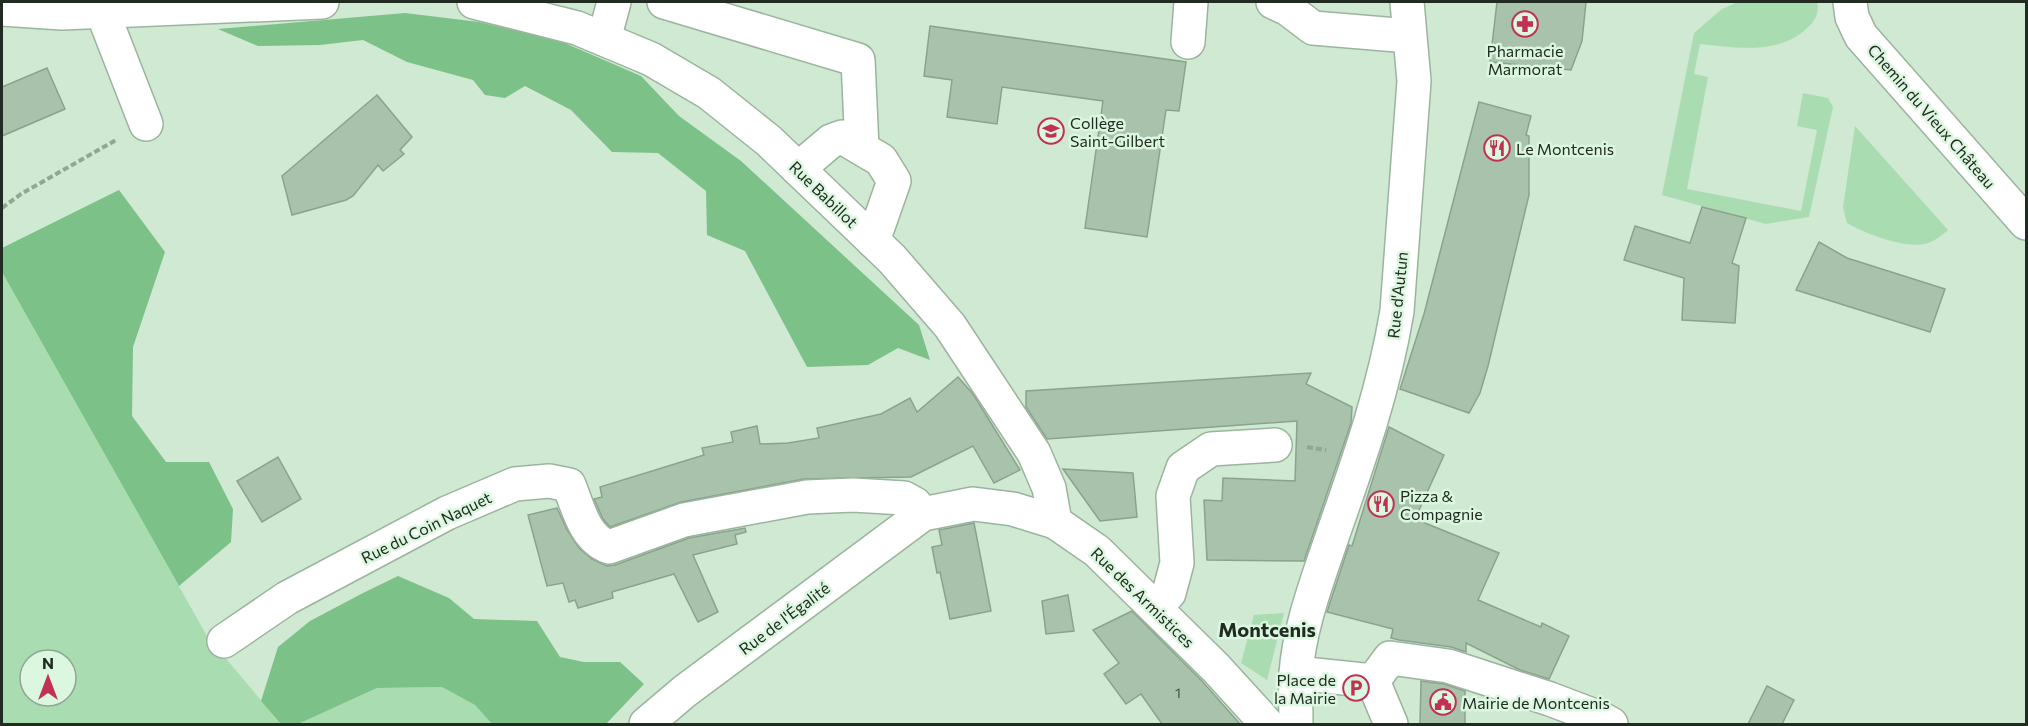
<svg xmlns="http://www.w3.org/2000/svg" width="2028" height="726" font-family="Commissioner,sans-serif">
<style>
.green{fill:#aadcb1;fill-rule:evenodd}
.forest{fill:#7cc188}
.building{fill:#a9c2ac;stroke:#8aa38d;stroke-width:1.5}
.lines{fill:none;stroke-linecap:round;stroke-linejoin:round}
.minor-casing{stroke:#9bb49e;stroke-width:36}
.major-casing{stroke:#9bb49e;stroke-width:36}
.path{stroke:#91a694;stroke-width:4;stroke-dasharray:6 3;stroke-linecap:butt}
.minor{stroke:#fff;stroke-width:33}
.major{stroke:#fff;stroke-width:33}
.labels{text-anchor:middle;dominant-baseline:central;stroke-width:5;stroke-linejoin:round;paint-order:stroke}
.number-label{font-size:14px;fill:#435144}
.poi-label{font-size:16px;fill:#212b22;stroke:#dcf7df;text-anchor:start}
.street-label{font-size:16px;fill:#212b22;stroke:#dcf7df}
.quarter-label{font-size:20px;font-weight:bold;fill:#212b22;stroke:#dcf7df}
</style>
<rect width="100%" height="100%" fill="#cfe9d2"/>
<g class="green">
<path d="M1738,2H1817C1819,10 1817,17 1812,23C1784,56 1738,48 1700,44L1694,74L1708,77L1687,189L1801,211L1817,130L1797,126L1803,93L1828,98L1833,107L1809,217L1766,224L1662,195L1694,33L1722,9Z"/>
<path d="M1855,126L1948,230C1942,235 1935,241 1928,243C1907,250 1866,234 1847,223L1843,207Z"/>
<path d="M2,272L207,636L281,724H2ZM30,660H66V696H30Z"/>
<polygon points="1284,613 1267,680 1241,663 1254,615"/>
<polygon points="442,687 475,705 492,724 298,724 377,688"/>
</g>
<g class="forest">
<polygon points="405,13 479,22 560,41 641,76 679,116 741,161 919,325 930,360 898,348 868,365 807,367 745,251 707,235 706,191 658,153 612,152 571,110 525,86 505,98 485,95 473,80 407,62 363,40 320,45 258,46 218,29"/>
<polygon points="119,190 165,252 133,347 132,416 166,462 209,462 233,509 231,542 179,586 2,272 2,248"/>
<polygon points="398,576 449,598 474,619 537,621 560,657 584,662 620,662 644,684 606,724 492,724 475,705 442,687 377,688 298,724 281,724 261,701 278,647 310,621 363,593"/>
</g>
<g class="building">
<polygon points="1497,2 1586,2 1582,41 1571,70 1490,62"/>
<polygon points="930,26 1186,62 1179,111 1166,110 1147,237 1085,228 1103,101 1002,87 997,124 947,117 952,80 924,76"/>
<polygon points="47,68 65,109 2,136 2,87"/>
<polygon points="377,95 412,137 400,150 404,154 383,171 378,165 353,196 346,200 292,215 282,176"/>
<polygon points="1479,102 1531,116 1526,135 1529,136 1529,195 1488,366 1480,393 1469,413 1400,389 1424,314"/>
<polygon points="1702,207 1746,218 1732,263 1739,266 1735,323 1682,320 1684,278 1624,260 1635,226 1690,243"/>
<polygon points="1819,242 1847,258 1945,289 1930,332 1796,290"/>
<polygon points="1311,373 1306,384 1352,407 1351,423 1304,561 1207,560 1204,500 1222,501 1223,478 1295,481 1297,421 1047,439 1026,407 1026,391"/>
<polygon points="958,377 973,394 1020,470 994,483 973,446 911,477 804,479 681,502 610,527 603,519 594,499 602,497 600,487 704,455 702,448 733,442 731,432 757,426 760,444 788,443 819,438 817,428 881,414 910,398 917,412"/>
<polygon points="1389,427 1444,455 1415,519 1499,553 1478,600 1541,627 1542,623 1569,636 1549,679 1520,670 1466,643 1466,652 1451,647 1399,640 1391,638 1393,629 1327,612 1349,545 1352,546"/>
<polygon points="278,457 301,499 262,522 237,481"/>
<polygon points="1063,469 1133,473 1137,517 1100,521"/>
<polygon points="557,508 567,530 579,548 592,559 607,566 615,565 689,538 745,528 746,532 735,535 737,544 693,555 718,612 698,622 674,574 612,592 613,598 578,608 575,600 569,602 563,583 547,586 528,515"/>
<polygon points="974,523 991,611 950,619 940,572 937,573 932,547 942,545 939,530"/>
<polygon points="1068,595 1074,631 1046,634 1042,601"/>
<polygon points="1132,611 1202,681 1240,724 1162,724 1141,694 1126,704 1104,674 1119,663 1093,630"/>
<polygon points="1421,681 1444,684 1465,691 1465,724 1420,724"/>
<polygon points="1767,686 1794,700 1782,724 1748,724"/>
</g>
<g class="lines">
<g class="minor-casing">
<g id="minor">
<polyline points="474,2 577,28 651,59 709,93 769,141 892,259 950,326 1034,453 1049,488 1055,522"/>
<polyline points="664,2 858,60 862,148"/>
<polyline points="1273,2 1288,9 1313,28 1409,36"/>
<polyline points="1850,2 1852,17 1861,36 2026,223"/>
<polyline points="2,9 62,13 322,2"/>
<polyline points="102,11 146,124"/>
<polyline points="604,39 614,2"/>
<polyline points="1188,42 1191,2"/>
<polyline points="798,169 831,141 842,137 881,160 894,181 873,241"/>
<polyline points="1156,608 1169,593 1177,563 1173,496 1183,468 1211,449 1275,445"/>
<path d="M224,641L287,598L447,513L515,484L549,481L569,485C578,507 584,538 609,547L684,520L807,497L853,495L904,498L915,504L923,514"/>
<polyline points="1296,673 1373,681 1390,658 1448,666 1550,699 1600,718 1611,724"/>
<polyline points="1373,681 1391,724"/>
<polyline points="646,724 685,691 923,514 973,504 1013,509 1055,522 1097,551 1216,668 1267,724"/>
</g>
</g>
<g class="major-casing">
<path id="major" d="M1296,724C1296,708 1295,691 1296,674C1299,627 1318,579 1333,534C1359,460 1384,390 1397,311L1414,81L1407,2"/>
</g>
<g class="path">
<polyline points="2,208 21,194 116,140"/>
<polyline points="1307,447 1326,450"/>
</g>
<use href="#minor" class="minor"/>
<use href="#major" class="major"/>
</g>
<defs>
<g id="pharmacy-ring" transform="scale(1.35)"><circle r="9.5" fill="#dcf7df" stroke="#c13156" stroke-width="1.5"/><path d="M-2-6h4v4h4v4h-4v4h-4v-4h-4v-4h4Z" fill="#c13156"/></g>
<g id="school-ring" transform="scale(1.35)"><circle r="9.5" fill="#dcf7df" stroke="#c13156" stroke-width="1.5"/><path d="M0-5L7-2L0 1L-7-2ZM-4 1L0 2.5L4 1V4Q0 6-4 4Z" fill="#c13156"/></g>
<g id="restaurant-ring" transform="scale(1.35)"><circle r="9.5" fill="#dcf7df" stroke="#c13156" stroke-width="1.5"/><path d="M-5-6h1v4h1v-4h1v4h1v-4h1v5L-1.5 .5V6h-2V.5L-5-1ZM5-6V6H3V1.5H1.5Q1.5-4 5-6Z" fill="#c13156"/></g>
<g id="parking-ring" transform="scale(1.35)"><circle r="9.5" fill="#dcf7df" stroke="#c13156" stroke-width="1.5"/><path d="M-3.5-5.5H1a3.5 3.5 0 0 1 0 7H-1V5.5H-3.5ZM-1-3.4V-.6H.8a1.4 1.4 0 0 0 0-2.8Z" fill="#c13156"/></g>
<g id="civic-ring" transform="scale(1.35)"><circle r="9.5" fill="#dcf7df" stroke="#c13156" stroke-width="1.5"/><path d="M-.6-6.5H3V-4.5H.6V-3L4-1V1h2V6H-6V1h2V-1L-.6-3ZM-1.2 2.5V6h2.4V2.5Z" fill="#c13156"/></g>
</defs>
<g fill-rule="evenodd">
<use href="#pharmacy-ring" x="1525" y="24"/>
<use href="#school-ring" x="1051" y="131"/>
<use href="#restaurant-ring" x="1497" y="148"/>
<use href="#restaurant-ring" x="1381" y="504"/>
<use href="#parking-ring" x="1356" y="688"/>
<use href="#civic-ring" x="1443" y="702"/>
</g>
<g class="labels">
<g class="number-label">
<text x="1178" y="692">1</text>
</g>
<g class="poi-label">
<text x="1525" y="50" text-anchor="middle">Pharmacie<tspan x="1525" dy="18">Marmorat</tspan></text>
<text x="1070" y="122">Collège<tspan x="1070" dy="18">Saint-Gilbert</tspan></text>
<text x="1516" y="148">Le Montcenis</text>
<text x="1400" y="495">Pizza &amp;<tspan x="1400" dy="18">Compagnie</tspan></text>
<text x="1336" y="679" text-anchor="end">Place de<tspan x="1336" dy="18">la Mairie</tspan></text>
<text x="1462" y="702">Mairie de Montcenis</text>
</g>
<g class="street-label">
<text transform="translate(1932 116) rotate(49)">Chemin du Vieux Château</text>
<text transform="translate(824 194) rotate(44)">Rue Babillot</text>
<text transform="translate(1397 295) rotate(-84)">Rue d'Autun</text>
<text transform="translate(426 527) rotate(-26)">Rue du Coin Naquet</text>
<text transform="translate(1143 597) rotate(44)">Rue des Armistices</text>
<text transform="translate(784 618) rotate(-37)">Rue de l'Égalité</text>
</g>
<g class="quarter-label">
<text x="1267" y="629">Montcenis</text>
</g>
</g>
<rect width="2028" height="726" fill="none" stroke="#212b22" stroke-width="6"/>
<g transform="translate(48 678)"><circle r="28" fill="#dcf7df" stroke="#91a593" stroke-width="1.5"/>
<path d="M0-4.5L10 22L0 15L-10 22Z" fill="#c13156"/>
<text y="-9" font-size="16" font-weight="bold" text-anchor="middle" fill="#212b22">N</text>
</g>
</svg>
